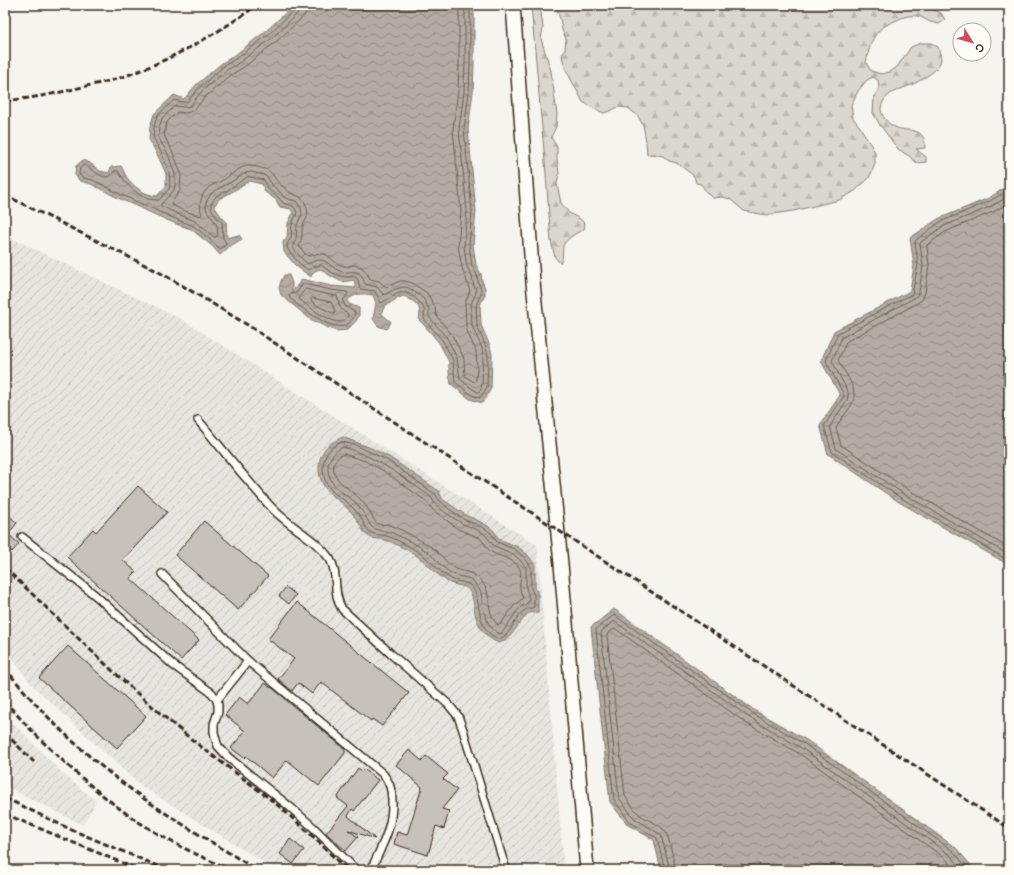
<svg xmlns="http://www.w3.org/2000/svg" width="1014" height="875" font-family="'Balsamiq Sans',sans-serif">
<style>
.industrial{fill:url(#industrial-furrows)}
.forest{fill:url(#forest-firs);stroke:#8a8077}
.water{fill:url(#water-waves);stroke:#84786e}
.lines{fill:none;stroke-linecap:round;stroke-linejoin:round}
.shore{stroke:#6b5e54;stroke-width:1}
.building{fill:#c7c1bb;stroke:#3b2a1e}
.service-casing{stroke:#3b2a1e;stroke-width:10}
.minor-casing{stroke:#3b2a1e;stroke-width:16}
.service{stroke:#fdfcf7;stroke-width:7}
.minor{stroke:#fdfcf7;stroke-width:13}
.rail{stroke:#3b2a1e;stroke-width:3;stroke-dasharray:6 3;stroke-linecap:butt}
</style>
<defs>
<pattern id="industrial-furrows" width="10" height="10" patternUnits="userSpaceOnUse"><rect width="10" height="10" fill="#e7e5df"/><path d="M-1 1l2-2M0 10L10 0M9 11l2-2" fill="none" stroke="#c7c5bf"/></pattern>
<pattern id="forest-firs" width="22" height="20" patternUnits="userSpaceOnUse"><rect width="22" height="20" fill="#dad6d0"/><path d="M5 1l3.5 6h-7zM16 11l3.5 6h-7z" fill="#bcb8b2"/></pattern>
<pattern id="water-waves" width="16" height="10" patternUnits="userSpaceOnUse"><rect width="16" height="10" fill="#b4aca4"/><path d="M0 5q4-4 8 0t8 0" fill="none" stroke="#948c85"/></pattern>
</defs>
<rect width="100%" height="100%" fill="#f5f4ee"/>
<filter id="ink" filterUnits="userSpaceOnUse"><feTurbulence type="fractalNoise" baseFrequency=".025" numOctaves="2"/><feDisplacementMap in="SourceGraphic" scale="8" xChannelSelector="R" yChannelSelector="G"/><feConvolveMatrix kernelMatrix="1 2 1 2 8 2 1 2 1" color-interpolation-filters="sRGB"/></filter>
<g filter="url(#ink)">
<g class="industrial">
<polygon points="5,235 181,319 537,545 564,870 276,870 263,862 143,787 132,778 31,684 5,648"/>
<polygon points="5,715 63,774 96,801 83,825 5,786"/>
</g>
<g class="forest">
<path d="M531,5H540L543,28L541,39L551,71L557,114L556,127L551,137L557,147V158L559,173L557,184L561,203L569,213L580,219L585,224L584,229C577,233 566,238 563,246C562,253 564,257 560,263L555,257L551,241L545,162Z"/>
<path d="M556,5H922L941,13L945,20L939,24C936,23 933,23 930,22C925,20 921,16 916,16C909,15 903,17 897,20C874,29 871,39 866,63L871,71L881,74L890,72L897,67L911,47L921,43H931L938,47C939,51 941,56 941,59C940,64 938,67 935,70C928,76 920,81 911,85C900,90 884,92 881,108C881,112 882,115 885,119C888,123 892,126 897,128C910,132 926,127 925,148L916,149L926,157V162L917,163L909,156L898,149L880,125L873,113L874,98L879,88L878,80L873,77L867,80L858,91L851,105L853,118L860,127L875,152V164L869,178L855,191L839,200L793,211L766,215L744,211L730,199L723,197L712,198L707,193L701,184L696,183L694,176L677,163L669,161L663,156L651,154L647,155L646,141L643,125L637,115L628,108L618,107L610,111L604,113L595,109L583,102L565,68L562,56L565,49L566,39L562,30L560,19Z"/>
</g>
<g class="water">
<path d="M294,5H473L474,13V63L473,92L468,129L476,211L473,245L476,265L481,274L482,281L485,288V295L480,305L481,325L490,346L492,355L491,388L487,396L482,403L470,399L451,384L449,373V362L440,344L425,326L419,320C422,305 416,303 404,296L398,298L385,306L381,313L391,322L387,329L378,326L373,319L376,303L373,295C362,293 355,293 347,301L349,304L359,308V315L356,321L347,330L336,331L324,326L310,319L281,295L279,288L281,281L284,275H289L292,283V292L302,279L331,286L356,288L354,280L342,282L329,275L321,269C315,270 313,272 311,277L296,266L284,252L283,242L287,237L288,223L293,213L291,209L280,207L275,199L265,192L262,184L249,181L230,193L219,199L214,206L221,216L226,221L227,238L239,235L242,239L230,246L220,255L212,246L191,229L176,224L120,199L91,184L80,181L75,175L76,166L83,160L90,163L100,171L109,173L111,167L121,166C124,171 125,176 129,180C136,189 146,195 157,196L166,186V174L159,158L149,139L150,127L154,114L174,95L184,99L196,85L222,63L235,55L266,31Z"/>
<polygon points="1009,185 1009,565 899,502 828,454 820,425 840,395 821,361 834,331 910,291 914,265 910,238 938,219 989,198"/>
<path d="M342,437L371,448L389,457L439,491L442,499L451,505L467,516L477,520L488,526L494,531L499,539L518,547L528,555L535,565V587L538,595V612L528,613L507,640L499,643C488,639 480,630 476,617C473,608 475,592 465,587C460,585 453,585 448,582C435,574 426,561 413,553C405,549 393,542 385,540C379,538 374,540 368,536C363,532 361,526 358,521C355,517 352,512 348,509C341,501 332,497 326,489C315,475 317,453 331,443C335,441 339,439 342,437Z"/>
<polygon points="614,609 754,710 808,741 956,848 975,870 661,870 654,840 628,825 610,802 591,627"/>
</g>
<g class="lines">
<g class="shore">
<path d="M296,5L295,9L269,34L237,58L224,66L199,88L187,102H183L174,100L157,116L154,127L153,137L163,156L169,172L170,186L169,189L159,200H156L148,199L137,193L126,183L118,171H114C106,186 93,168 84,165L80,168L79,174L83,178L93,180L122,195L178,220L192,225L204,234L220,249L226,245V243L223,238L222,222L217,218L211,208V204L216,196L228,190L247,177H250L264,180L269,190L278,197L283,203L293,206L296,210L297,213L292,224L291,238L287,244L288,250L299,263L308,270L315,266L321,265L331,272L343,277H356L358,280L360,289L375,291L381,303C388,300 394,294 402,292C409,291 421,302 424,309C425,313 424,316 424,319L443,341L453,360L455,382L472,395L480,398L483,394L487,387L488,356L486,347L477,326L476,305L481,294V289L478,282L477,275L472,266L469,245L472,211L464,129L469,92L470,63V13L469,5"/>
<path d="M301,5L300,10L298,13L272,38L240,62L227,70L202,91L190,106L184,107L175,106L162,118L159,129L158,137L168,154L175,174V186L174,190L161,204V206L180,215L195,221L214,237H216L218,235L217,225L207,211L206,207V202L211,194L214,191L226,185L246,173L251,172L264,175L268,178L273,186L281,193L285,198L296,201L301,208L302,214L297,225L296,239L293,245V248L302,259L308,264C328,253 327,268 343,272C348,273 354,270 359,273C363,276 363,280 365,284L377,287L384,295L395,289L404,287L409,288L423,298L429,309V317L447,338L457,358L460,379L474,390L478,392L480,391L482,385L483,356L482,348L472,326L471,304L476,293V290L473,283L472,276L467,267L464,246L467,211L459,129L464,92L465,63V14L464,5"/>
<path d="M307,5V10L304,16L277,41L244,67L231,75L206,96L194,110L187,113L177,112L167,122L164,135L173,153L181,173L180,190L178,194L171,203V204L182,210L200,216L202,214C198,205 201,194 209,187C213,184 219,183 223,180C230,176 238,168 246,166C252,165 262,168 267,170C274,173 274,179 279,183C282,186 285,188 288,191C291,195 297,194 301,198C306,202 309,211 307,217C306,220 304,223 303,225C301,232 303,238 299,246L306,255L309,256C330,248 328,262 344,266C347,267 351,265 354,265C363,266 367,272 370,279L379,281L386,287L400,281H406L412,283L427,293L435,307L436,315L452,335L463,356L464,360L465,376L474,382L476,380L477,367L476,351L467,331L466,325L465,303L470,291L466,278L462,268L458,246L461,211L453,129L458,91L459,63V14L458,5"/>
<polyline points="1009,190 990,201 940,222 916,240 915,241 918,265 912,294 838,333 826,361 843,393 844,396 824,426 832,452 901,498 1009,561"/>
<polyline points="1009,196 992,206 942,227 921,242 920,244 923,266 919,292 916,297 842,337 832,361 848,392 848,397 847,400 830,426 836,449 904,494 1009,555"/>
<path d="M1009,203L995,211L945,232L927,245V246L929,265L925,293L922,300L916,304L847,341L838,360C844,372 860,391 852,404C847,412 841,419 836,428L841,445L907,489L1009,548"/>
<path d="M303,284L331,290L347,292L348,294L344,299L343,302L346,307L355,312C355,317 352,319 349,323C347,324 346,326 344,326C330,330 299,307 289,297L290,294L296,293Z"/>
<path d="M306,289L316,292L337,296C340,305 338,309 348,314V316C347,318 345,320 343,321C334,326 306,305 299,299V297Z"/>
<polygon points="312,298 331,302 335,311 335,313 332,313 318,306 311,301 311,299"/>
<path d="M342,442L355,445L387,460L435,494L440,501L449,509L465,520L475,524L486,529L491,533L497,542L516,550L525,558L531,567V588L534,596V607C531,609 528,608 525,610C514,617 512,635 499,639C471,629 485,593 468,584C462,581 455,582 450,578C436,570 428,556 412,548C404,544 396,539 387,536C381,534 375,536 370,532C366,528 364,524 362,519C359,515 356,511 352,507C347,501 339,497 333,492C320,479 319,457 334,446C336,444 339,443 342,442Z"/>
<path d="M343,447C376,456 404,478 431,497L436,505L446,513L463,524L473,528L483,533L487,537L494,546L513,554L521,561L526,568V588L529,597V602L522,606L517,611L502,633L500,634C488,629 484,614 482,603C482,599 482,594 480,591C479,588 475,584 473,581C467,576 459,578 453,574C443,569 436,559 428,552C417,544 404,539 393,533C385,530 378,532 372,527C369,525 368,520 366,517C363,512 359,507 355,502C349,497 342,493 336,487C323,473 326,455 343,447Z"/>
<path d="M344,454L365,461L382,470L426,501L433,510L458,529L480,538C484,542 486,547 490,551C499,558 514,557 520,569C522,575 519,583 520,589C520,592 522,595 523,598L513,607L500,625H498C488,615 490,603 487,591C485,585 480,579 476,576C470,571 462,572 456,569C446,563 440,553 431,547C421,540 401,529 390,525C386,524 381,525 378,524C374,522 373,517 371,514C368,509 364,503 360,499C351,489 327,478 335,461C337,458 340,455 344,454Z"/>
<polyline points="665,870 657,838 630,822 614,800 596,630 596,629 614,615 752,713 806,745 953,851 969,870"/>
<polyline points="670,870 661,835 658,833 634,818 619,798 601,632 602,631 614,621 749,717 803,749 950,855 963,870"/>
<path d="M676,870L668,837C664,824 648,822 639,814C633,809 629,802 625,796L607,635L608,633L614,629H616L746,723L800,754L946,859L955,870"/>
</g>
</g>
<g class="building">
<polygon points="138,486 167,512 123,560 136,572 130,578 199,640 181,660 67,557 93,529 96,532"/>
<polygon points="5,512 17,523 8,534 19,544 12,552 5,545"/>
<polygon points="204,521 268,576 238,610 175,555"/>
<polygon points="286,587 296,595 289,604 279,596"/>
<polygon points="297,602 409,693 382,726 372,719 371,721 321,682 312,694 298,683 292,691 278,679 294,659 268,639"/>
<polygon points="68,646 146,716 117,748 39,678"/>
<polygon points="265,683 271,688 271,687 286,699 286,700 345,749 345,753 319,786 287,760 272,778 246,756 244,758 231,748 245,731 225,715 239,697 248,704"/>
<polygon points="409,750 422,761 426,756 448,774 443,779 457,790 442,809 449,811 444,829 436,826 428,855 394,844 397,832 407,835 422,787 396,765"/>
<polygon points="358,768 362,771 364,769 378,780 354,811 352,809 348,816 375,839 348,830 358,837 346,851 326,833 348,806 337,798"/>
<polygon points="290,839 304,850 293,864 280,854"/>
</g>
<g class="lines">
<g class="service-casing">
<g id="service">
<path d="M198,420C214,439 229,458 245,477C254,487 263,499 273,509C290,527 315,538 330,559C339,574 332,593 342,609L391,654L448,704L458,716L463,730L506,870"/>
<polyline points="22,537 95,595 173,665 212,693 217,700 218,705 218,712 214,724 214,732 216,740 218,746 229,758 290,807 314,828 356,870"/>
<path d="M162,574L248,661L383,774C390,782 392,790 392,800C393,828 382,845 371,870"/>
<polyline points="217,700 248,661"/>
</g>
</g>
<g class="minor-casing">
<polyline id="minor" points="513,5 533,282 561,564 587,870"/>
</g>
<use href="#service" class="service"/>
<use href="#minor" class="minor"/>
<g class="rail">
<path d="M5,101C33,98 60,93 86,86C96,84 106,82 116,79C164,64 216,35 257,5"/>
<polyline points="5,195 157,271 188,289 246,324 1009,828"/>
<path d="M5,568C62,622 118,679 179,729C210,755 244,778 275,803C300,824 324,846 346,870"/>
<path d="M5,668C40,712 79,750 124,784C166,816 212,842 257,870"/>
<path d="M5,701C30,731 59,758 89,784C108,800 128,816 150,829C175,845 204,858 231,870"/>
<polyline points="5,733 34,762"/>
<polyline points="5,798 72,830 167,870"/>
<polyline points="5,814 139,870"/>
</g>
</g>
</g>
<rect width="1014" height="875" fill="none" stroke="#fdfcf7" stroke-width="20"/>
<rect x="10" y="10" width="994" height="855" fill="none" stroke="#3b2a1e" stroke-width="1.5" filter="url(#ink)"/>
<g transform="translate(972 42) rotate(127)"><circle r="19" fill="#fdfcf7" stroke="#afa8a0"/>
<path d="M0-3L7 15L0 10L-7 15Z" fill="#d1495b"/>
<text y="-6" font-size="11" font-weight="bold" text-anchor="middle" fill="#3b2a1e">С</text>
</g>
</svg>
